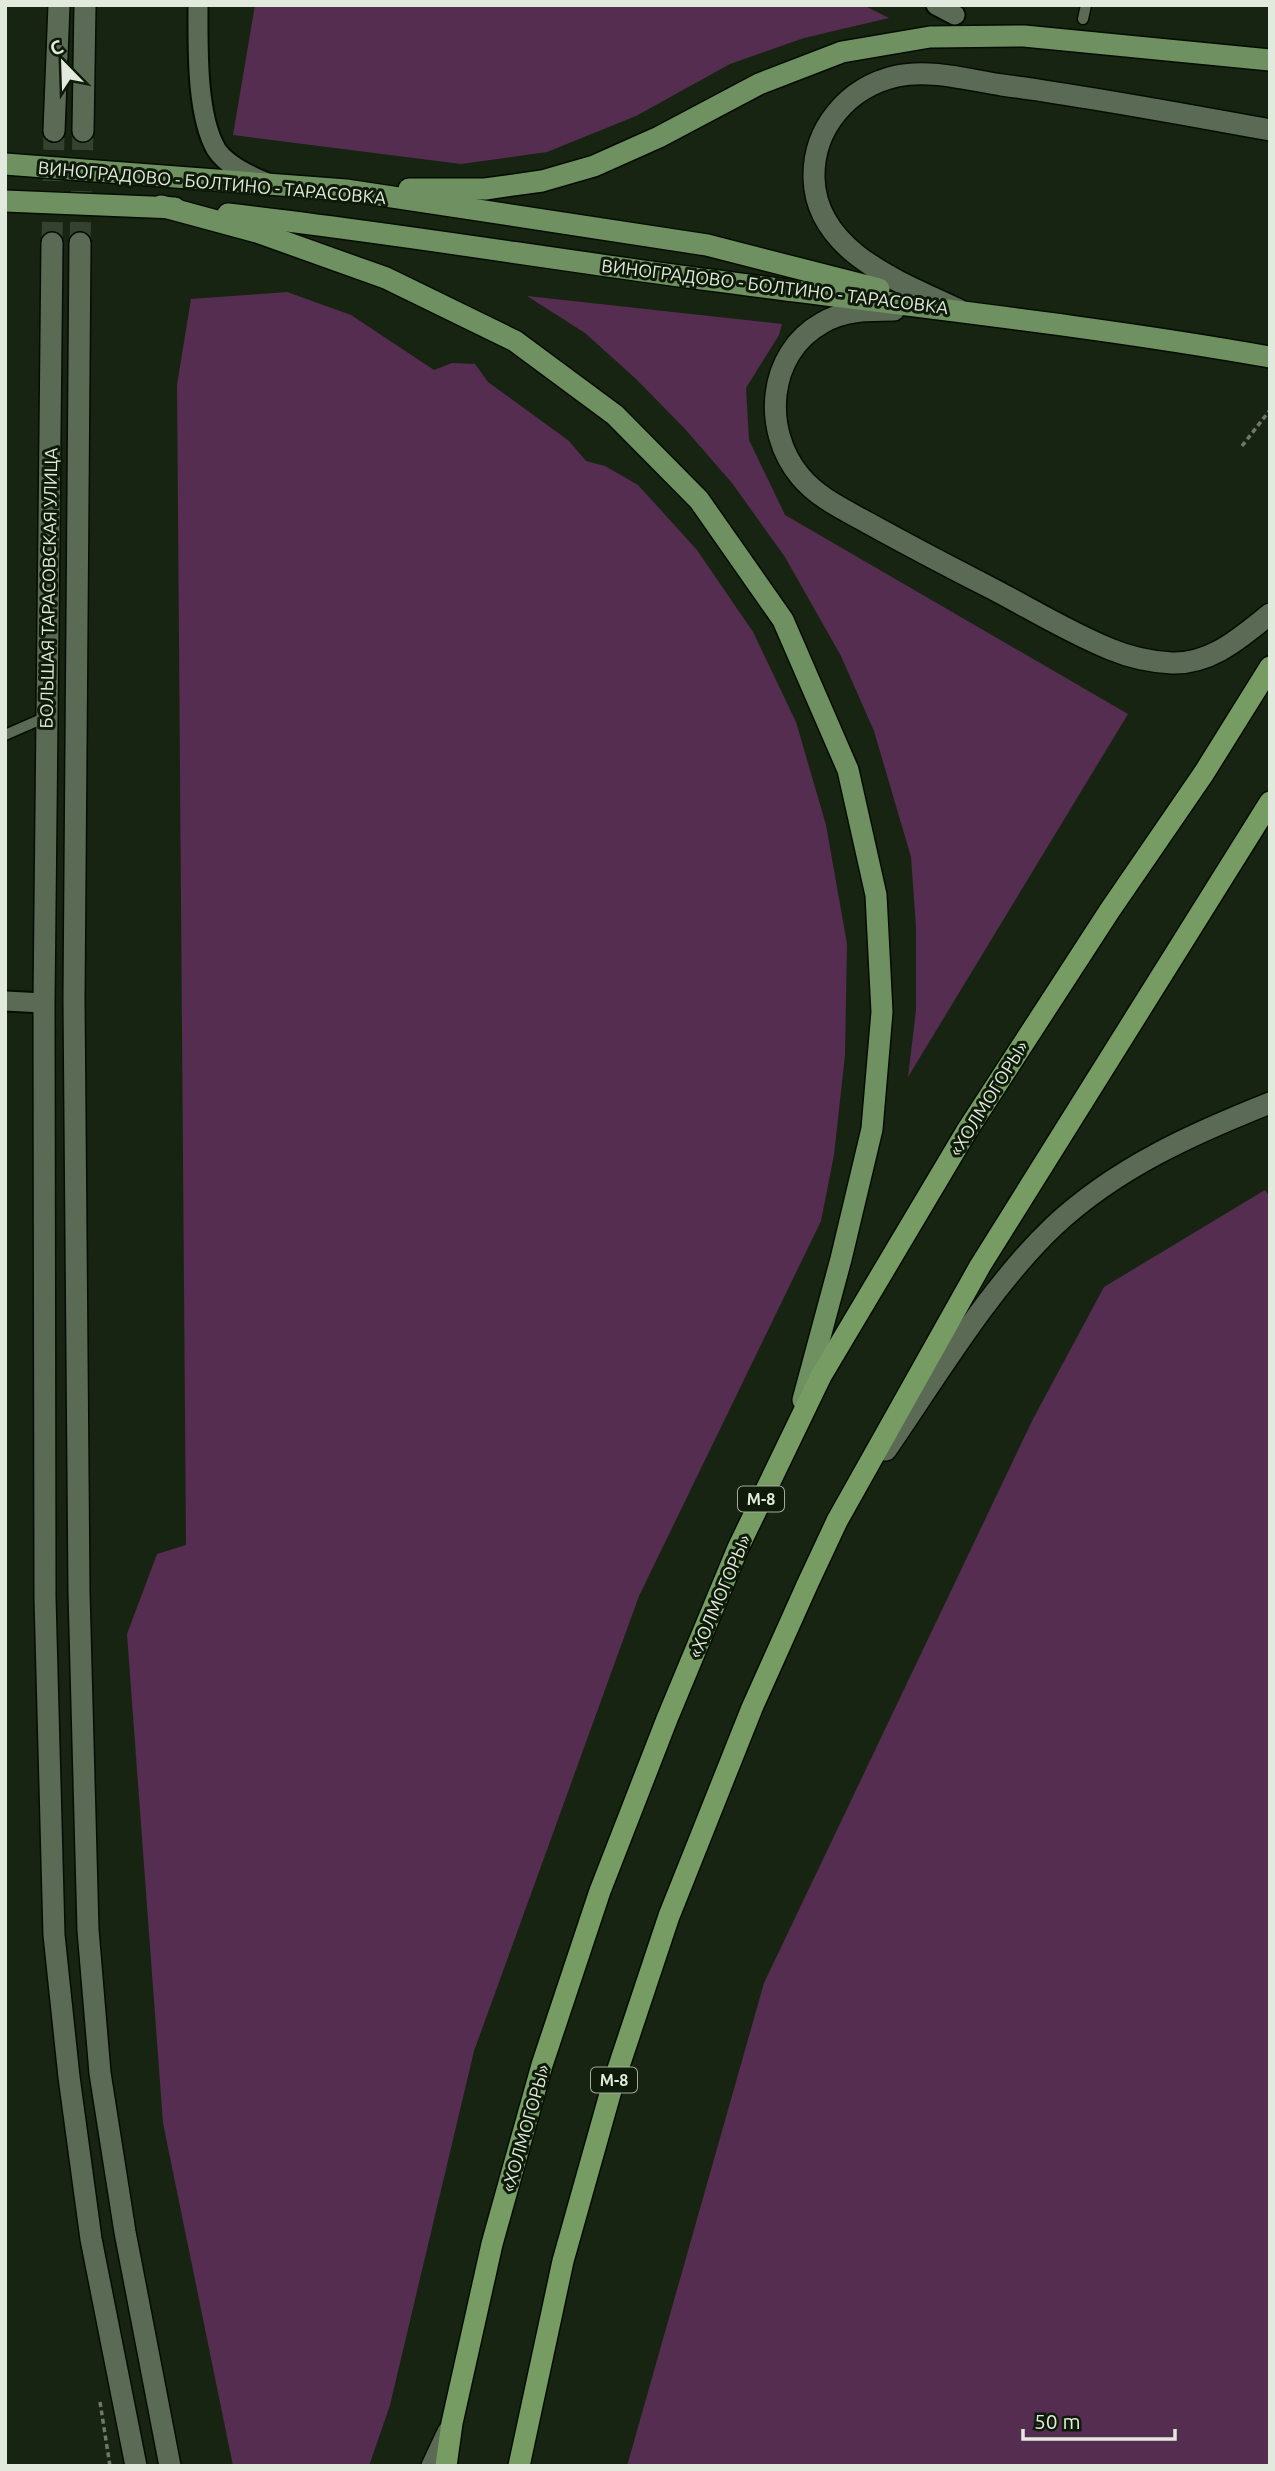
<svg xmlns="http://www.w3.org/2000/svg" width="1275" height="2471" font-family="Ubuntu,sans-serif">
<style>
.green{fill:#542d50}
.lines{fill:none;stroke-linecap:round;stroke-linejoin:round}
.tertiary-tunnel{stroke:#364231;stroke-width:21;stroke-dasharray:21 10;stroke-linecap:butt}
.service-casing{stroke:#040d01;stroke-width:13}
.minor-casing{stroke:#040d01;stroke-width:23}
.tertiary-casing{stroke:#040d01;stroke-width:24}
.primary-casing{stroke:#040d01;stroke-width:24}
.trunk-casing{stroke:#040d01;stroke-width:24}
.path{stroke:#6e7869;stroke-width:3.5;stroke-dasharray:5 3.5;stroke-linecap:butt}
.service{stroke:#5b6a54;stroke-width:10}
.minor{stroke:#5b6a54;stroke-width:19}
.tertiary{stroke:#5b6a54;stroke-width:21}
.primary{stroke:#6f9060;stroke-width:21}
.trunk{stroke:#769c64;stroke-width:21}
.labels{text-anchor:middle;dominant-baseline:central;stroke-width:6;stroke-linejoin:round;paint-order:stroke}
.shield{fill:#0e1b09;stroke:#a2ac9e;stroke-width:2}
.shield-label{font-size:16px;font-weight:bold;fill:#e2eade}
.street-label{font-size:18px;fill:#e2eade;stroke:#0e1b09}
</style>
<rect width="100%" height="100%" fill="#182412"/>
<g class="green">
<polygon points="255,5 863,5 889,18 804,38 730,64 636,116 547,152 461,164 233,135"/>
<polygon points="287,292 351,315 434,370 452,363 475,364 488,382 569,441 586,461 605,466 638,485 697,550 753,632 796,722 826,825 847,944 845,1055 834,1155 821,1221 639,1596 474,2051 390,2405 369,2466 233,2466 163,2123 127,1634 157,1554 186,1545 177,385 191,299"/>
<polygon points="527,296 782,324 779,335 746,388 749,440 785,515 1128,714 908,1077 916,1010 916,927 911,857 874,731 841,656 785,557 732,483 685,429 635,378 585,333"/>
<polygon points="1265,1190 1270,1197 1270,2466 627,2466 764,1983 1033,1419 1104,1287"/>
</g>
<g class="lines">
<g class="tertiary-tunnel">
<polyline points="52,243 54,131"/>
<polyline points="80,243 83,131"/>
</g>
<g class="service-casing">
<g id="service">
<polyline points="1083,19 1086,5"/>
<polyline points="5,735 46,717"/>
</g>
</g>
<g class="minor-casing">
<g id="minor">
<path d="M198,5C198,45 196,114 216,149C226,165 248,175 265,182"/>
<polyline points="936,5 955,15"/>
<polyline points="5,1001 44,1003"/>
</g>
</g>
<g class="tertiary-casing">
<g id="tertiary">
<polyline points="54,131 59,5"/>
<polyline points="83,131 85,5"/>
<polyline points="52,243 44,1003 45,1598 54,1935 69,2077 91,2239 136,2466"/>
<polyline points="80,243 74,999 79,1592 88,1930 100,2073 125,2232 170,2466"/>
<path d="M894,310C869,310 844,310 822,323C767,354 762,430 800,476C818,498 845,510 870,524C908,545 948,566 987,586C1028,607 1068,632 1110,649C1129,657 1152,662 1172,663C1212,664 1241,637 1270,614"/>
<path d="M959,310C903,283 816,253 814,178C813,128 848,87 897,76C930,69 969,80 1002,85C1092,97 1181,114 1270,130"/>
<path d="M886,1450C937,1376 989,1288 1054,1226C1116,1168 1192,1134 1270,1103"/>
<polyline points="432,2466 448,2432"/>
</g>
</g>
<g class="primary-casing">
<g id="primary">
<polyline points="5,164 346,190 707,245 879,289"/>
<polyline points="409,189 485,189 542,181 594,166 659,137 759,84 842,52 930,37 1024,36 1270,60"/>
<polyline points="5,201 175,208"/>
<polyline points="161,206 257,232 386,278 515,341 615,415 699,500 783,620 848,770 876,895 882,1012 872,1129 841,1259 803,1400"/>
<path d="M228,214C389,232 549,259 710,280C897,305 1084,324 1270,357"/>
</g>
</g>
<g class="trunk-casing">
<g id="trunk">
<polyline points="446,2466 452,2423 492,2244 542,2065 600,1891 667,1719 738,1548 821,1376 966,1132 1110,910 1204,773 1270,667"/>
<polyline points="519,2466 563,2261 612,2087 669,1916 752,1708 808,1583 837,1521 980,1266 1270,802"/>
</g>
</g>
<g class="path">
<polyline points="1242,446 1270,410"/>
<polyline points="100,2402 110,2466"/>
</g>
<use href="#service" class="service"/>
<use href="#minor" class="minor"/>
<use href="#tertiary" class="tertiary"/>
<use href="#primary" class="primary"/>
<use href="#trunk" class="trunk"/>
</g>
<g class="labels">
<g class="shield">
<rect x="738" y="1486.5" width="46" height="25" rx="5"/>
<rect x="591" y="2067.5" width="46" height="25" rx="5"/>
</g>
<g class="shield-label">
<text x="761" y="1499">М-8</text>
<text x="614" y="2080">М-8</text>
</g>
<g class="street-label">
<text transform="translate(212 182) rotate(5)">ВИНОГРАДОВО - БОЛТИНО - ТАРАСОВКА</text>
<text transform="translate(775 286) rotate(7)">ВИНОГРАДОВО - БОЛТИНО - ТАРАСОВКА</text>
<text transform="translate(48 588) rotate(-89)">БОЛЬШАЯ ТАРАСОВСКАЯ УЛИЦА</text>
<text transform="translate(988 1098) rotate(-58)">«ХОЛМОГОРЫ»</text>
<text transform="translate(719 1596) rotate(-67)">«ХОЛМОГОРЫ»</text>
<text transform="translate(525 2128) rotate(-74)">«ХОЛМОГОРЫ»</text>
</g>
</g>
<rect width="1275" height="2471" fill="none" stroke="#e2eade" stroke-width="14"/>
<g transform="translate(63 63) rotate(337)" stroke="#0e1b09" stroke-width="5" paint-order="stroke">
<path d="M0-5L12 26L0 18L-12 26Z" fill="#e2eade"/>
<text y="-10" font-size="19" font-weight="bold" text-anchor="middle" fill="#e2eade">С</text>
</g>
<path d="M1023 2429v10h152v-10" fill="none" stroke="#e2eade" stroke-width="3.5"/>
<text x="1034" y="2429" font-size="21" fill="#e2eade" stroke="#0e1b09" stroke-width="5" paint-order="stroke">50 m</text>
</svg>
